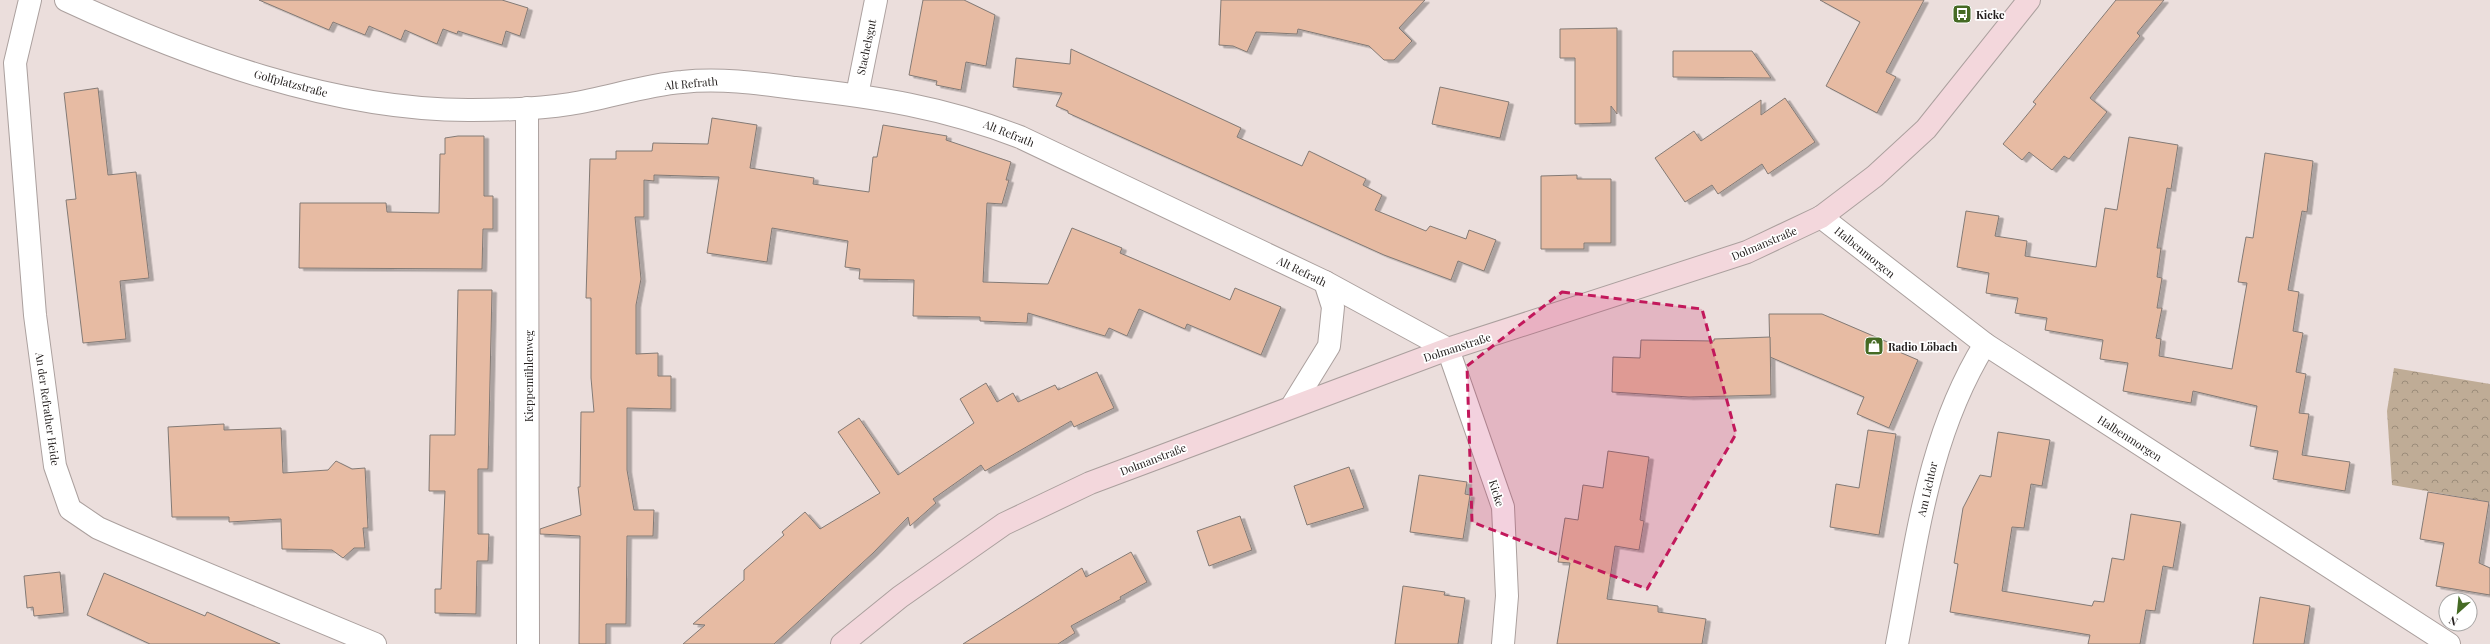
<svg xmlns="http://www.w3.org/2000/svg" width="2490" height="644" font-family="'Playfair Display',serif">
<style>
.park{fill:url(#park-crowns)}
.building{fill:#e7bba3;stroke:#837a75;filter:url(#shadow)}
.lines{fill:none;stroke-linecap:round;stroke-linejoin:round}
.minor-casing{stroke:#aba09e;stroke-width:24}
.tertiary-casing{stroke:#aba09e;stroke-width:24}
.secondary-casing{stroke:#aba09e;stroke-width:24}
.minor{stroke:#fff;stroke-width:22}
.tertiary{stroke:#fff;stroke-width:22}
.secondary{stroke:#f3d7dc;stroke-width:22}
.marked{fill:#c2185b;fill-opacity:0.2;stroke:#c2185b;stroke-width:3;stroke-dasharray:8 5;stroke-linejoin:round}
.labels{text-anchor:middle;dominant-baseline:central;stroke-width:3.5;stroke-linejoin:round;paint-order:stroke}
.poi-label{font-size:11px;font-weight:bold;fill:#25201f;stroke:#fff;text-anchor:start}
.street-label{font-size:11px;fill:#25201f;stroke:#fff}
</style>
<defs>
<pattern id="park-crowns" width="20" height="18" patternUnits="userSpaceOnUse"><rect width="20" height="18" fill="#bfac96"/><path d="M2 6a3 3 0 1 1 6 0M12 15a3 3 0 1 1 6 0" fill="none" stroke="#9b8c7a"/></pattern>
<filter id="shadow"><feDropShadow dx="4.5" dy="2.5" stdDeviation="0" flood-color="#0004"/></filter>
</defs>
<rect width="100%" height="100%" fill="#ebdedc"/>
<polygon class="park" points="2394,368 2490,384 2490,502 2392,485 2387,411"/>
<g class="building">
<polygon points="259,0 502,0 528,8 520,36 506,31 502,45 458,31 457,34 443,29 437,44 405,30 401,40 369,26 365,35 333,22 329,30"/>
<polygon points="923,0 964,0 995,15 986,66 966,62 961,90 936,85 937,81 909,75"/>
<polygon points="1221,0 1425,0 1399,28 1412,41 1394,60 1384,60 1369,46 1298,29 1297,34 1256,32 1247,52 1233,46 1219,45"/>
<polygon points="1820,0 1924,0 1886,72 1896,77 1877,113 1826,86 1860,22"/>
<polygon points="2116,0 2164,0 2137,33 2140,36 2090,98 2107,112 2069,159 2064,156 2052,170 2029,152 2022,160 2003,144 2036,104 2033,102"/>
<polygon points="1617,28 1617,114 1611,106 1611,123 1575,124 1575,58 1560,58 1560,29"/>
<polygon points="1071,49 1241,128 1237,137 1302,166 1309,151 1366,179 1363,185 1382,195 1375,210 1426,231 1430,226 1466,239 1469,230 1496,240 1484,271 1458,261 1451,280 1384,255 1068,113 1068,111 1056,106 1062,93 1013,87 1016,58 1070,64"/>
<polygon points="1673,51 1752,51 1771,78 1673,77"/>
<polygon points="1440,87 1509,102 1500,138 1432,124"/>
<polygon points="98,88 108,175 136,172 149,278 120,281 126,339 83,343 66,200 76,199 64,93"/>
<polygon points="1785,98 1815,142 1768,174 1762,164 1718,194 1712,185 1685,202 1655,158 1694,131 1701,141 1761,100 1761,115"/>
<polygon points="712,118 757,125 750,168 814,178 813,184 869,192 873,157 877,157 883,125 947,136 946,140 1011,162 1006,180 1009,180 1002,204 987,203 983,282 1048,284 1072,228 1122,248 1120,253 1230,300 1235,288 1281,307 1261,355 1187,324 1185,329 1139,309 1127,336 1109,328 1105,336 1028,313 1027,323 980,321 980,317 913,316 914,280 859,279 860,269 845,267 848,241 772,228 767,262 707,253 719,177 654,175 654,181 644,180 644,217 635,217 641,279 636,305 636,354 658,353 658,376 671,376 671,409 627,408 627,470 634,510 654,510 653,536 627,536 626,624 606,624 606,644 579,644 580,536 540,534 540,529 581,515 578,487 580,487 581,412 594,412 591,378 591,298 586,298 590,159 616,159 616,151 652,151 653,143 708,144"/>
<polygon points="458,136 484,136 484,196 493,196 493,229 483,229 482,269 299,268 300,203 386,203 387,212 439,213 440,154 445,154 445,138"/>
<polygon points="2129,137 2178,145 2171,189 2167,188 2157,248 2161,248 2157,277 2162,278 2157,308 2162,308 2156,338 2161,339 2159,356 2232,369 2247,283 2238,282 2246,237 2253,238 2265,153 2313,161 2307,212 2302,211 2288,290 2299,292 2293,331 2303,333 2296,372 2306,374 2299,413 2309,414 2302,455 2350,462 2345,491 2273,479 2278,451 2250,446 2257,406 2193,391 2191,403 2123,391 2128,363 2100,359 2103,340 2045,330 2047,318 2015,313 2018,298 1986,293 1989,273 1957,267 1966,211 1999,216 1995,236 2027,241 2025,256 2096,267 2105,208 2117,210"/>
<polygon points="1577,175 1577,179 1611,179 1611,243 1584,243 1584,249 1541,249 1541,176"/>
<polygon points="458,290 492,290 488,469 478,469 478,534 489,534 488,561 477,561 476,614 435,613 435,589 441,589 445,491 429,491 430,435 455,435"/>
<polygon points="1769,314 1822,314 1892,344 1890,348 1918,360 1889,428 1857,414 1864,397 1770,357"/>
<polygon points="1770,337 1771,395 1689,397 1612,392 1613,357 1640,358 1641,340 1714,341 1714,339"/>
<polygon points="1097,372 1114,408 1074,427 1071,421 985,471 981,465 933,499 936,503 910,526 908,517 873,553 774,644 683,644 705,625 693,624 744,580 744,570 784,535 782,532 805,512 820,529 880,493 838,432 859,418 898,475 974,423 960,399 986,383 997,402 1013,393 1018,402 1055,385 1058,390"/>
<polygon points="224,424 224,430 281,428 283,473 328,470 336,461 352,469 365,468 368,528 363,528 365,548 354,548 343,558 332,550 282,549 281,519 229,522 229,517 172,517 168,427"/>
<polygon points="1868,430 1896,434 1879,535 1830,527 1836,484 1859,488"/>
<polygon points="1998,432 2050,440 2042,486 2031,484 2024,528 2012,527 2002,591 2092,606 2094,601 2104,602 2112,558 2124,560 2131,514 2181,522 2173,568 2163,566 2155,611 2146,610 2140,644 2088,644 2090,635 1950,612 1958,564 1954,563 1963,508 1980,475 1991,477"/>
<polygon points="1608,451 1649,457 1640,520 1644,521 1639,550 1615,546 1607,599 1658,606 1658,612 1706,619 1702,644 1557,644 1570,563 1558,562 1565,518 1578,520 1583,485 1603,488"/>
<polygon points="1349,467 1364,508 1307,525 1294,486"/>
<polygon points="1419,475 1467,482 1465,494 1470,495 1463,539 1410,532"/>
<polygon points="2428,492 2489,502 2479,563 2490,568 2490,595 2436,586 2444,543 2420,539"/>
<polygon points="1240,516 1252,550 1209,566 1197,531"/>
<polygon points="1131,552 1147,582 1120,597 1121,599 1071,626 1075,633 1058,644 963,644 1082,568 1086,577"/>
<polygon points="60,572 64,613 34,616 33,607 27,608 24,576"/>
<polygon points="104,573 205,616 207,612 280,644 150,644 87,615"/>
<polygon points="1403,586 1445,592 1444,595 1465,598 1458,644 1395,644"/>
<polygon points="2260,597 2310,606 2304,644 2253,644"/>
</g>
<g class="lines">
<g class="minor-casing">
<g id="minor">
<polyline points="30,0 15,63 35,315 55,466 70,509 98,528 123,539 375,644"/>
<polyline points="857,95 876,0"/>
<polyline points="527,108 528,644"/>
<polyline points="1448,349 1503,507 1507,596 1503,644"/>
<path d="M1897,644C1917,540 1928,436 1985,344"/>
</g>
</g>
<g class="tertiary-casing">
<g id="tertiary">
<path d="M66,0C189,57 335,111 472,110C504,110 539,109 570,104C608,98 644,85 682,82C720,78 757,83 795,88C876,97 943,107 1020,137L1325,282L1448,349"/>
<polyline points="1821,217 1985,344 2449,644"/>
<polyline points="1292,406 1329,346 1333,307 1325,282"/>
</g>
</g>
<g class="secondary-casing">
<polyline id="secondary" points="842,644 900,597 1004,524 1090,483 1448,349 1747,252 1821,217 1875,176 1926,129 2029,0"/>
</g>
<use href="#minor" class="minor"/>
<use href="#tertiary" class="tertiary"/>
<use href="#secondary" class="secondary"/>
</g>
<path class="marked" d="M1562,292L1702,309L1736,434L1647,589L1472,522L1467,366Z"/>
<defs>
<g id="bus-square" transform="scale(1)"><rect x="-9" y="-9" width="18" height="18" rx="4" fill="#456a24" stroke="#fff"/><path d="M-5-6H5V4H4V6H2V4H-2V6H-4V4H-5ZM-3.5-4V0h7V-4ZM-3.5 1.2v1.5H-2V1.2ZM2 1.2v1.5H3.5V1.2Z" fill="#fff"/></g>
<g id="shop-square" transform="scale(1)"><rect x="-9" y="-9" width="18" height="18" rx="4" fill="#456a24" stroke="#fff"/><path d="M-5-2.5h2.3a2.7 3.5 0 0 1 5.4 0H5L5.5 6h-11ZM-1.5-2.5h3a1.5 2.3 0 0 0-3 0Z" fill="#fff"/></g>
</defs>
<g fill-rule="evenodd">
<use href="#bus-square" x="1962" y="14"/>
<use href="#shop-square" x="1874" y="346"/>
</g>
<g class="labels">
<g class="poi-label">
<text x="1976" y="14">Kicke</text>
<text x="1888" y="346">Radio Löbach</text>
</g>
<g class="street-label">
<text transform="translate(866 47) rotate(-78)">Stachelsgut</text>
<text transform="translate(291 83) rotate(15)">Golfplatzstraße</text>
<text transform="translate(691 83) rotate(-5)">Alt Refrath</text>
<text transform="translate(1009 133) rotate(22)">Alt Refrath</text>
<text transform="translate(1764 243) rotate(-23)">Dolmanstraße</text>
<text transform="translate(1865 252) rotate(39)">Halbenmorgen</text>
<text transform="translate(1302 271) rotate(26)">Alt Refrath</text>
<text transform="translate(1457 347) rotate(-18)">Dolmanstraße</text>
<text transform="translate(528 376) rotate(-90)">Kieppemühlenweg</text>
<text transform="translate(48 409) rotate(82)">An der Refrather Heide</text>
<text transform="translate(2130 438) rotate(33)">Halbenmorgen</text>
<text transform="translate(1153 459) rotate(-21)">Dolmanstraße</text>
<text transform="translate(1927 489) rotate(-77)">Am Lichtor</text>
<text transform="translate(1497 493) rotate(73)">Kicke</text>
</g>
</g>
<g transform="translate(2458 612) rotate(207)"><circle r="19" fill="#ffffff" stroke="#a8a6a5"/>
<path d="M0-3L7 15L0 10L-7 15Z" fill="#456a24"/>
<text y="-6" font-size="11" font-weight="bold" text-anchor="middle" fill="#25201f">N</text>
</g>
</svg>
